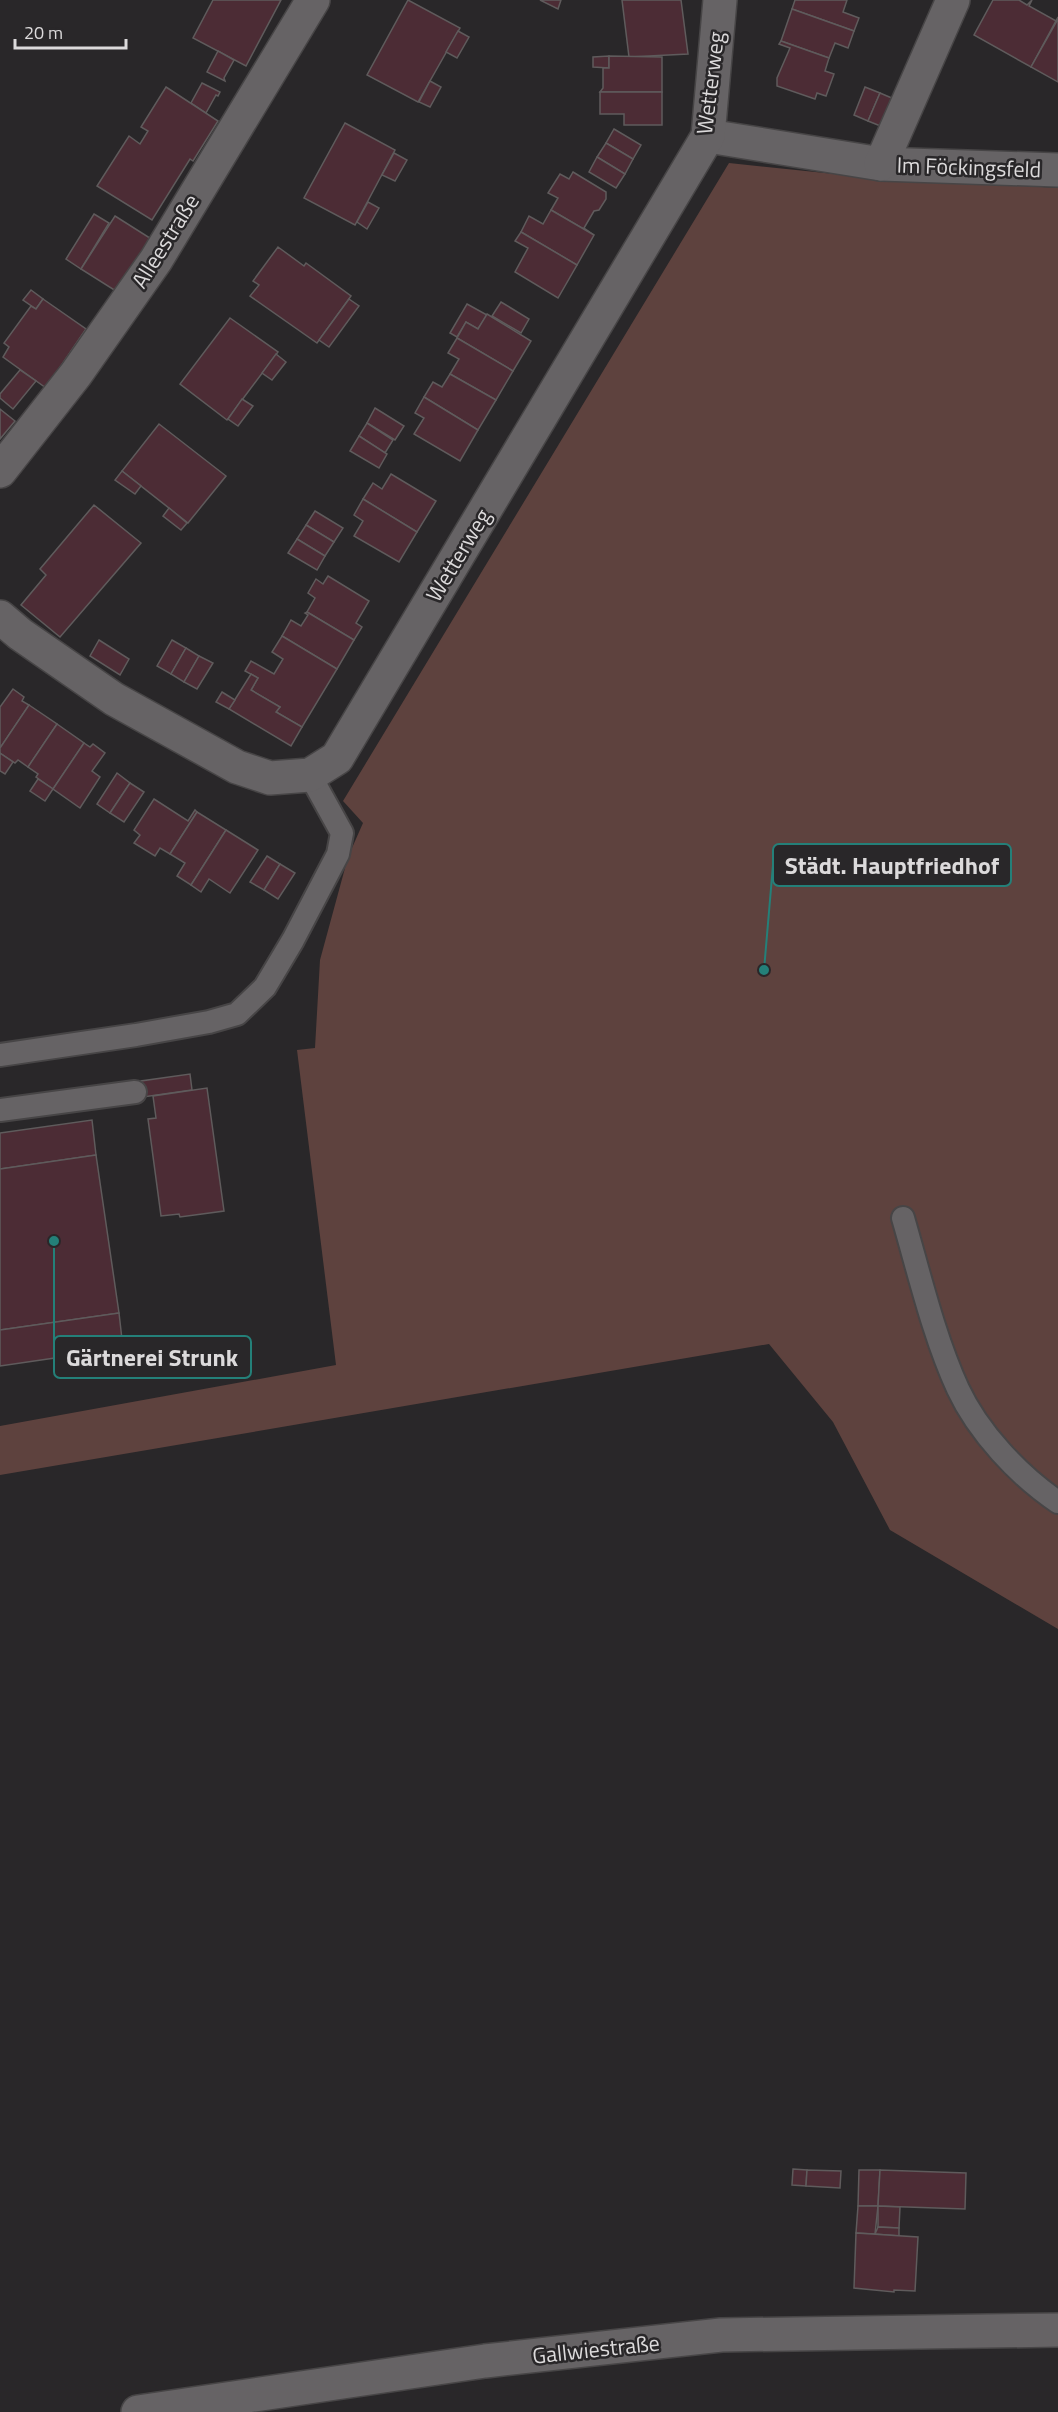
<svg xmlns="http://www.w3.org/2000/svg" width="1058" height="2412" font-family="'Titillium Web',sans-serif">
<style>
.green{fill:#5e423e}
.building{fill:#4c2c35;stroke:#5f5b5c;stroke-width:1.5}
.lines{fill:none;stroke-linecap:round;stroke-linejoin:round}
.service-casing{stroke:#474546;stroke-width:26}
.minor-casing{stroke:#474546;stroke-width:36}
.service{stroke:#666365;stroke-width:22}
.minor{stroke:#666365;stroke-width:33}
.labels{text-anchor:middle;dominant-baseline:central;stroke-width:5;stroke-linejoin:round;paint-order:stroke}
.street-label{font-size:22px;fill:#dcdadb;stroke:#292729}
.leader{fill:none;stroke:#248079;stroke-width:2}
.callout-dot{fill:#248079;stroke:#292729;stroke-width:2}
.callout{fill:#292729;stroke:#248079;stroke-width:2}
.callout-label{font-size:24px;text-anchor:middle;font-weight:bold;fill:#dcdadb}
</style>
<rect width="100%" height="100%" fill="#292729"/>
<polygon class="green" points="729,163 864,177 1058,188 1058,1629 890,1530 833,1422 769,1344 0,1475 0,1426 336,1365 297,1050 315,1048 320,960 348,857 363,823 343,801"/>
<g class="building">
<polygon points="213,0 281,0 246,66 193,38"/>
<polygon points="408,0 460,28 418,102 367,75"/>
<polygon points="540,0 561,0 558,9"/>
<polygon points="622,0 681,0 688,54 629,57"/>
<polygon points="795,0 847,0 843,12 859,18 854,31 792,9"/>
<polygon points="993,0 1019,0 1027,5 1032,0 1029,6 1056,21 1058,17 1031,67 974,35"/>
<polygon points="792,9 854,31 848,48 835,43 829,58 781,41"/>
<polygon points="1058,19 1058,82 1031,67"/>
<polygon points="458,31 469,37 457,58 446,52"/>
<polygon points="781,41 829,58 825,71 834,74 826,96 817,93 815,99 777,86 777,78 790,48 779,44"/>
<polygon points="218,51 234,60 224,78 225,81 207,72"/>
<polygon points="609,56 609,68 593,67 593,57"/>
<polygon points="609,56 662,57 662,92 600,92 603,88 603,68 609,68"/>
<polygon points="430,81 441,87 430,107 419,102"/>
<polygon points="202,83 220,92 218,96 216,95 206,113 191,103"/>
<polygon points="166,87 218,121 193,161 190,159 152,220 97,186 129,136 140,144 148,131 141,127"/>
<polygon points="865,87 880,93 868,121 854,115"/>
<polygon points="600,92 662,92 662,125 624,125 624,114 600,114"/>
<polygon points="880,93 894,99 883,127 868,121"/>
<polygon points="345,123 395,150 355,225 304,198"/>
<polygon points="614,129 641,145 633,159 606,143"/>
<polygon points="606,143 633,159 625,174 597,157"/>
<polygon points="394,153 407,160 395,181 382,175"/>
<polygon points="597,157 625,174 616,188 589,172"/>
<polygon points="573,172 606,192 606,199 599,210 594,211 584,228 594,235 551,210 558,198 548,193 560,174 569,179"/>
<polygon points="368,202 379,208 367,229 357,222"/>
<polygon points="551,210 594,235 577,265 521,232 529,216 543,224"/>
<polygon points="94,214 109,223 81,269 66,259"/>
<polygon points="115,216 153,240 119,293 81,269"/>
<polygon points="521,232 577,265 558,298 515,272 528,248 515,241"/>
<polygon points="278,247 304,266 306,263 351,296 317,343 250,296 259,285 253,281"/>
<polygon points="31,290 43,299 36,309 23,300"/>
<polygon points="43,299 86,329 46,388 3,357 9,347 4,343 31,306 36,309"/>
<polygon points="349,299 359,306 329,347 319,340"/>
<polygon points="501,302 529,319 521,333 492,316"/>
<polygon points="467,304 487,315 478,329 466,322 457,337 450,333"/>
<polygon points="487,314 531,341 513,371 457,338 466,322 478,329"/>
<polygon points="230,318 278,352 227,420 180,384"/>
<polygon points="457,338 513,371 496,400 450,374 459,359 448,353"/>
<polygon points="276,354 286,362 272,380 262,373"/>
<polygon points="20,370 36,381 13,409 0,398 0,394"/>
<polygon points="450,374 496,400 478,430 424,397 433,382 442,387"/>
<polygon points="424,397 478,430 460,461 414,434 424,418 415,413"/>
<polygon points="242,399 253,406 238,426 228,419"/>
<polygon points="375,408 404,426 395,440 367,423"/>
<polygon points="0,409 15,421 0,439"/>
<polygon points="367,423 393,440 385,453 359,436"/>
<polygon points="159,424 226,476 188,523 122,471"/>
<polygon points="359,436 387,454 379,468 350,451"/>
<polygon points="122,471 141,486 135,494 115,480"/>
<polygon points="391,474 436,501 417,532 363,499 373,483 382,489"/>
<polygon points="363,499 417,532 399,562 354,536 363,521 354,515"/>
<polygon points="94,505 141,543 60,637 21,605 46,575 40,569"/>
<polygon points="169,508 187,523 181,530 163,516"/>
<polygon points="315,511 343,528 334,542 306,525"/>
<polygon points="306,525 334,542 325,556 297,539"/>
<polygon points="297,539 325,556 317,570 288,553"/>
<polygon points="328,576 369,601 356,623 362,627 354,640 307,612 315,598 308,593 316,579 323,584"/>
<polygon points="307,612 354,640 337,669 282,636 291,620 301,626 308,615 305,613"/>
<polygon points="282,636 337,669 302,727 276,712 280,707 251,690 258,678 245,671 251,661 274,674 283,659 272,652"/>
<polygon points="99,640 129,659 120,675 90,656"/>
<polygon points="172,640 186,648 171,674 157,666"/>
<polygon points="186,648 199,656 184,682 171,674"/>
<polygon points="199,656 213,663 197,689 184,682"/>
<polygon points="251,674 258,678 251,690 280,707 276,712 302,727 291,746 229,709"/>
<polygon points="13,689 24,697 22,701 29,705 0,748 0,707"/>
<polygon points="222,692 235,700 229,709 216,702"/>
<polygon points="29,705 57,724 28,767 18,760 15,763 0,753 0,748"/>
<polygon points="57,724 84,743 53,789 36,777 38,774 28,767"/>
<polygon points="84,743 90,747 93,744 105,753 92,771 100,777 80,808 53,789"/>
<polygon points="0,753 13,762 5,774 0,771"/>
<polygon points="117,773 130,783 110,813 97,804"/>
<polygon points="38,779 53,789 45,801 30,791"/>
<polygon points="130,783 144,792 124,822 110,813"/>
<polygon points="154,799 188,821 195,810 197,812 170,854 160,848 155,856 134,843 140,835 134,830"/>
<polygon points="197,812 226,830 191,885 177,876 185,863 170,854"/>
<polygon points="226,830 258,850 230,893 209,879 201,892 191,885"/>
<polygon points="267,856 280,864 264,890 250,882"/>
<polygon points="280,864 295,873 278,899 264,890"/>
<polygon points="190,1074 192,1090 143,1097 141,1081"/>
<polygon points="207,1088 224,1211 180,1217 179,1214 161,1216 148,1119 156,1118 153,1096"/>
<polygon points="92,1120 96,1155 0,1169 0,1133"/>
<polygon points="96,1155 119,1313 0,1330 0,1169"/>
<polygon points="119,1313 123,1348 0,1366 0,1330"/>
<polygon points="793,2169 807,2170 806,2186 792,2185"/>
<polygon points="807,2170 841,2171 840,2188 806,2186"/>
<polygon points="859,2170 880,2170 878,2206 858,2206"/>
<polygon points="880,2170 966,2173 965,2209 878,2206"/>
<polygon points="858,2206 878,2206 875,2234 856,2233"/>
<polygon points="878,2206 900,2207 899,2228 878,2227"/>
<polygon points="878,2227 899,2228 899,2236 875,2234"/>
<polygon points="856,2233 918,2237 915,2291 894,2290 894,2292 854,2288"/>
</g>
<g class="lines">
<g class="service-casing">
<g id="service">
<polyline points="0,1055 136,1035 209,1022 237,1014 265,987 293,940 338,854 342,833 310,775"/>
<polyline points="0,1110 135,1092"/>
<path d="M903,1218C919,1273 934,1337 958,1389C978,1432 1019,1476 1058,1502"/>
</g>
</g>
<g class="minor-casing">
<g id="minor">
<polyline points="708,136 881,164 1058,170"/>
<polyline points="881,164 953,0"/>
<polyline points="0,471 76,374 156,260 313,0"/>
<polyline points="0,617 20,634 114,699 237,767 270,778 310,775 337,758 708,136 720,0"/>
<polyline points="138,2412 485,2361 721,2335 1058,2330"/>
</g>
</g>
<use href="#service" class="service"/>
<use href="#minor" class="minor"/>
</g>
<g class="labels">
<g class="street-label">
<text transform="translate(710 83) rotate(-83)">Wetterweg</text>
<text transform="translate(969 167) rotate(2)">Im Föckingsfeld</text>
<text transform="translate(165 241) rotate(-58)">Alleestraße</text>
<text transform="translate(458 555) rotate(-59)">Wetterweg</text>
<text transform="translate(596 2349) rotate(-6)">Gallwiestraße</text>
</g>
</g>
<path class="leader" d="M764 970L773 865M54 1241L54 1357"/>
<g class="callout-dot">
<circle cx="764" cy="970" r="6"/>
<circle cx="54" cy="1241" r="6"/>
</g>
<g class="callout">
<rect x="773" y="844" width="238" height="42" rx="6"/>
<rect x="54" y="1336" width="197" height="42" rx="6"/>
</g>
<g class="callout-label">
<text x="892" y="874">Städt. Hauptfriedhof</text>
<text x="152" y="1366">Gärtnerei Strunk</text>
</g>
<path d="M15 39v9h111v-9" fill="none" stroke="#dcdadb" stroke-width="3"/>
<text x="24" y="39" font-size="18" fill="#dcdadb" stroke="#292729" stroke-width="4.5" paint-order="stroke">20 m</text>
</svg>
